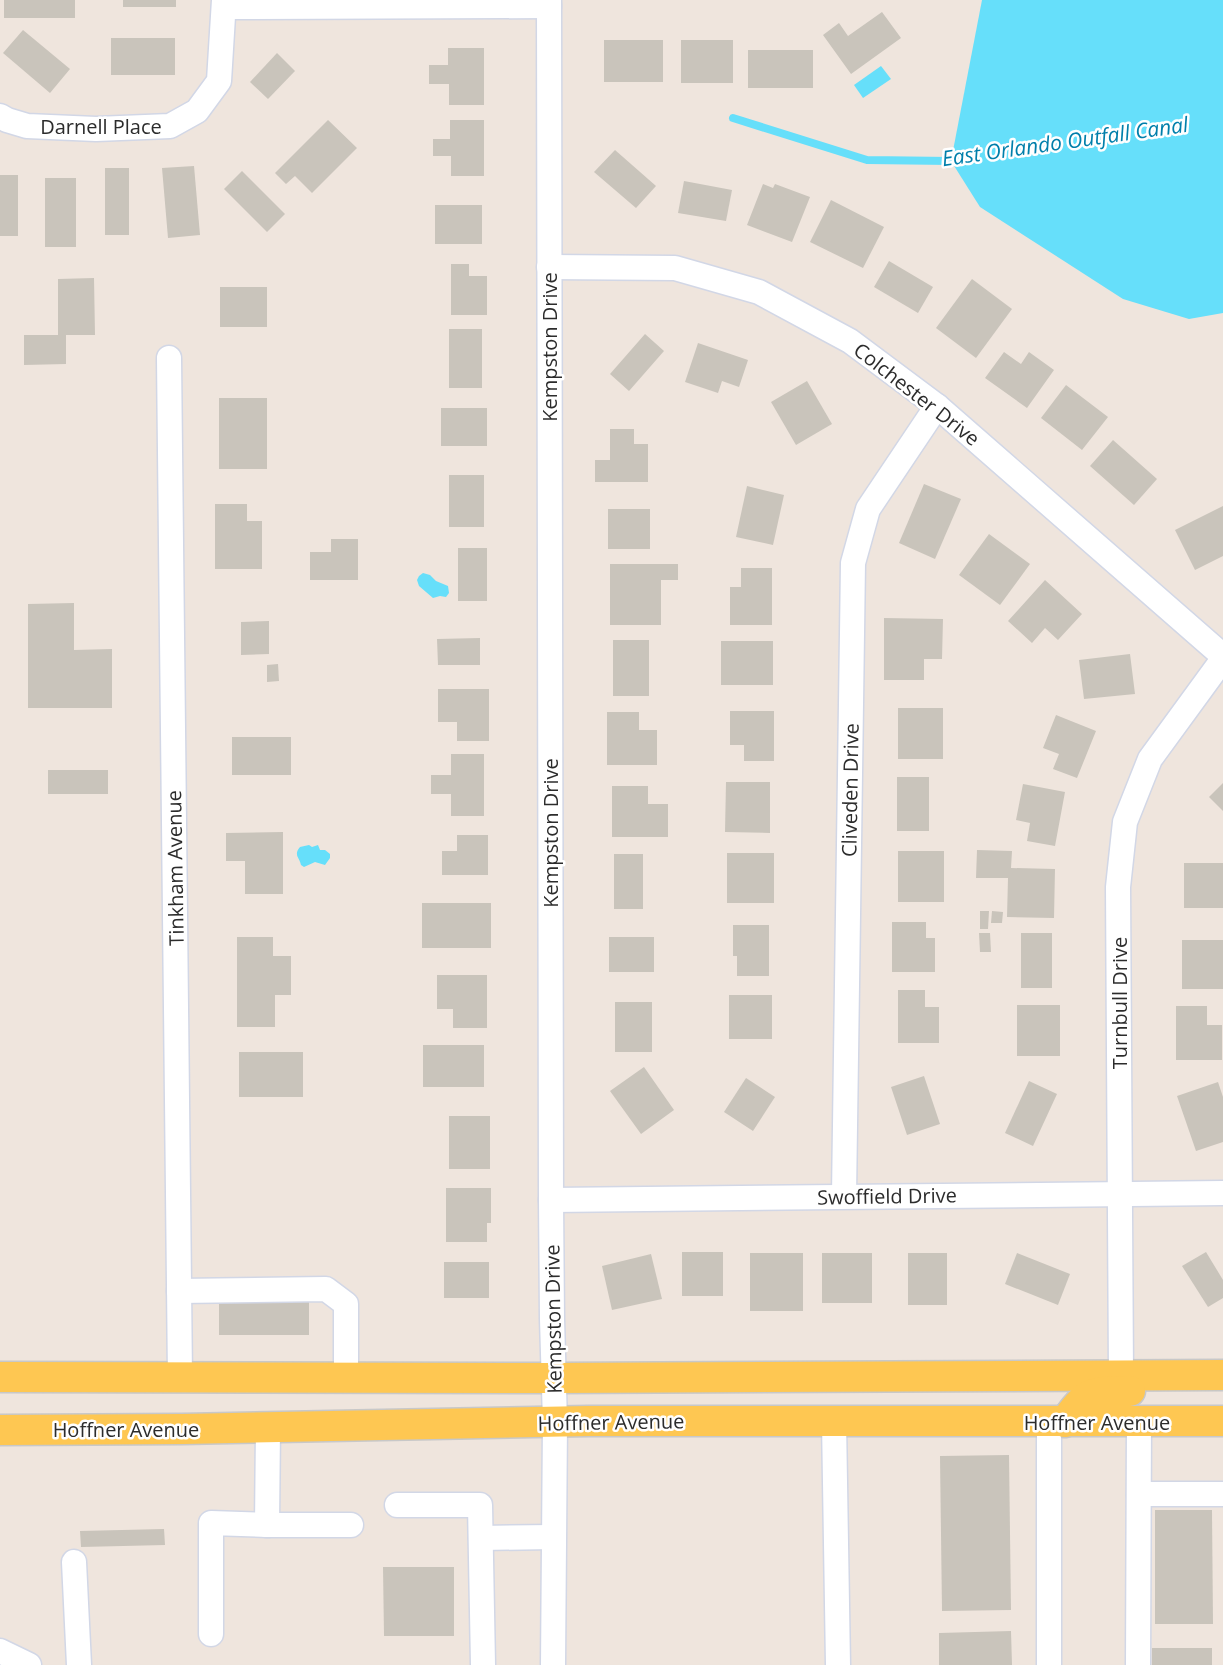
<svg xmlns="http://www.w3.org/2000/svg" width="1223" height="1665" font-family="'Open Sans',sans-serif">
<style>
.water{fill:#66dffa}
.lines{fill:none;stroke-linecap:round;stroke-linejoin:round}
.stream{stroke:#66dffa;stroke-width:8}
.building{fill:#c9c4bb}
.minor-casing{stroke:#d2d7e6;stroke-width:27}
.major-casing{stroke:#c8c8c8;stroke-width:33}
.minor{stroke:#fff;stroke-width:24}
.major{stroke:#fec752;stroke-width:30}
.labels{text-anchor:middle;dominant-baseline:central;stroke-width:5;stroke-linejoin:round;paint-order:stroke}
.street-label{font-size:20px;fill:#2c2c2c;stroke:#fff}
.water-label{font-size:21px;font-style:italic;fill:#007fab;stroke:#fff}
</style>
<rect width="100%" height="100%" fill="#efe5dd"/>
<g class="water">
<polygon points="982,0 1223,0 1223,313 1189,319 1123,299 980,207 951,161"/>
<polygon points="881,66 891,79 863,98 854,85"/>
<polygon points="423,573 430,575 436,581 448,586 449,593 446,597 440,596 433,598 419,586 417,580 419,576"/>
<path d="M309,845L312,847L318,845L320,850H325L330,854V858L325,865L315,862L304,867L301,865C300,858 293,855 300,847Z"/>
</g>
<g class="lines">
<polyline class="stream" points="733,118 867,160 951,161 959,160"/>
</g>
<g class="building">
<rect x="4" y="0" width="71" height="18"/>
<rect x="123" y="0" width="53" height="7"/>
<polygon points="882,12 901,38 851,74 823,35 839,23 848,36"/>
<polygon points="23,30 70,69 50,93 3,53"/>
<rect x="111" y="38" width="64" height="37"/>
<rect x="604" y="40" width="59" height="42"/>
<rect x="681" y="40" width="52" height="43"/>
<polygon points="448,48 484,48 484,105 449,105 449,84 429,84 429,65 448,65"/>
<rect x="748" y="50" width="65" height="38"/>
<polygon points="277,53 295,71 268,99 250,82"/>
<polygon points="328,120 357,148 312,193 295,176 286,184 275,173"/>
<polygon points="450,120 484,120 484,176 451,176 451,156 433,156 433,139 450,139"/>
<polygon points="615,150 656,186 636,208 594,172"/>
<polygon points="194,166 200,235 168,238 162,168"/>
<rect x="105" y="168" width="24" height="67"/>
<polygon points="242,171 285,214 267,232 224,189"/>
<rect x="0" y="175" width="18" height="61"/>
<rect x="45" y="178" width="31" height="69"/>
<polygon points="684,181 732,190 726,221 678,213"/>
<polygon points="763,184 773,188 775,184 810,197 792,242 747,225"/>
<polygon points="831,200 884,227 863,268 810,242"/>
<rect x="435" y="205" width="47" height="39"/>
<polygon points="889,261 933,287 918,313 874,287"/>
<polygon points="451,264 469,264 469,276 487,276 487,315 451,315"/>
<polygon points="94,278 95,335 66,335 66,364 24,365 24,335 58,335 58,279"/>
<polygon points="972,279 1012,309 976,358 936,328"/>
<rect x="220" y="287" width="47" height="40"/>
<rect x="449" y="329" width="33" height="59"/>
<polygon points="645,334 664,351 629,391 610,374"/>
<polygon points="698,343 748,360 739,387 722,381 718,393 685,382"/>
<polygon points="1004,352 1021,364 1029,352 1054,370 1027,408 985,378"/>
<polygon points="807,381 832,424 796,445 771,402"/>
<polygon points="1066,385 1108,417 1082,450 1041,418"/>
<rect x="219" y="398" width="48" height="71"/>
<rect x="441" y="408" width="46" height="38"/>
<polygon points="610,429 634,429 634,444 648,444 648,482 595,482 595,460 610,460"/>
<polygon points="1113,440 1157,479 1134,505 1090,466"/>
<rect x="449" y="475" width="35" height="52"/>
<polygon points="924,484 961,499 935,559 899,543"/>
<polygon points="747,486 784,495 773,545 736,537"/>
<polygon points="215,504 247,504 247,521 262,521 262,569 215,569"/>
<polygon points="1223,506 1223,556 1195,570 1175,530"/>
<rect x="608" y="509" width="42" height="40"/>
<polygon points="989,534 1030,564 1000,605 959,575"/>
<polygon points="331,539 358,539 358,580 310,580 310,552 331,552"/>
<rect x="458" y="548" width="29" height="53"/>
<polygon points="610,564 678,564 678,580 661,580 661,625 610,625"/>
<polygon points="741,568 772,568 772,625 730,625 730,587 741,587"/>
<polygon points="1045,580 1082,614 1058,640 1045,628 1032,643 1008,621"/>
<polygon points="74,603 74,650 112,649 112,708 28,708 28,604"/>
<polygon points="884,618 943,619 942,659 924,659 924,680 884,680"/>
<polygon points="269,621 269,654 241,655 241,622"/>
<polygon points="480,638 480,665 438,665 437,639"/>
<rect x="613" y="640" width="36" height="56"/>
<rect x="721" y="641" width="52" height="44"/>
<polygon points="1130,654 1135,694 1084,699 1079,660"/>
<polygon points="278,664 279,681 267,682 267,665"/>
<polygon points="438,689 489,689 489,741 457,741 457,722 438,722"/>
<rect x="898" y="708" width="45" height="51"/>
<polygon points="730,711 774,711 774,761 744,761 744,745 730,745"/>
<polygon points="607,712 639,712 639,730 657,730 657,765 607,765"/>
<polygon points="1056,715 1096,731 1077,778 1053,769 1059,754 1043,748"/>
<rect x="232" y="737" width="59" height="38"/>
<polygon points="451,754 484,754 484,816 451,816 451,794 431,794 431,775 451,775"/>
<rect x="48" y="770" width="60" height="24"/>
<rect x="897" y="777" width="32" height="54"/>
<polygon points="726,782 770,782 770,833 725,832"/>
<polygon points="1223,783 1223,811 1209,797"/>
<polygon points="1023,784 1065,792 1055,846 1027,841 1030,823 1016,820"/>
<polygon points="612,786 648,786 648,804 668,804 668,837 612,837"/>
<polygon points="283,832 283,894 245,894 245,861 226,861 226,833"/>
<polygon points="457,835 488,835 488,875 442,875 442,851 457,851"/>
<polygon points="977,850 1012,851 1011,868 1055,869 1054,918 1007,917 1008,878 976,878"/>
<rect x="898" y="851" width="46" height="51"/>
<rect x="727" y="853" width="47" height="50"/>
<rect x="614" y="854" width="29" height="55"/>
<rect x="1184" y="863" width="39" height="45"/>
<rect x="422" y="903" width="69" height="45"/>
<polygon points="980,911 989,911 988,929 980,929"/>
<polygon points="992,911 1003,912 1002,923 991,923"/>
<polygon points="892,922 926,922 926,938 935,938 935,972 892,972"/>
<polygon points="733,925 769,925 769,976 737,976 737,956 733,956"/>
<polygon points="979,933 990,933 991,952 980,952"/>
<rect x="1021" y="933" width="31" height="55"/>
<polygon points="237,937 273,937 273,956 291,956 291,995 275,995 275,1027 237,1027"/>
<rect x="609" y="937" width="45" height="35"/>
<rect x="1182" y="940" width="41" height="49"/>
<polygon points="437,975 487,975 487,1028 453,1028 453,1009 437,1009"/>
<polygon points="898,990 925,990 925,1007 939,1007 939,1043 898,1043"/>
<rect x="729" y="995" width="43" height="44"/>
<rect x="615" y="1002" width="37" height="50"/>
<rect x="1017" y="1005" width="43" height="51"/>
<polygon points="1176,1006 1207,1006 1207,1025 1222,1025 1222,1060 1176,1060"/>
<rect x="423" y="1045" width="61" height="42"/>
<rect x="239" y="1052" width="64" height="45"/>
<polygon points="644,1067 674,1110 641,1134 610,1091"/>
<polygon points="924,1076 940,1124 907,1135 891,1087"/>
<polygon points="746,1078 775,1097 753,1131 724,1112"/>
<polygon points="1029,1081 1057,1094 1033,1146 1005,1133"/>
<polygon points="1218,1082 1223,1097 1223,1142 1196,1151 1177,1096"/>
<rect x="449" y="1116" width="41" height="53"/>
<polygon points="446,1188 491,1188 491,1223 487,1223 487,1242 446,1242"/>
<rect x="682" y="1252" width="41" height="44"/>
<polygon points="1206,1252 1223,1280 1223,1298 1208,1307 1182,1266"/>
<rect x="750" y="1253" width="53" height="58"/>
<rect x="822" y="1253" width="50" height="50"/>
<rect x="908" y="1253" width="39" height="52"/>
<polygon points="1017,1253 1070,1274 1058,1305 1005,1284"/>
<polygon points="651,1254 662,1299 612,1310 602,1266"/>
<rect x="444" y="1262" width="45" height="36"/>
<rect x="219" y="1295" width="90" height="40"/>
<polygon points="1009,1455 1011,1610 942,1611 940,1456"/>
<polygon points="1155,1510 1212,1510 1213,1624 1155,1624"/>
<polygon points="164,1529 165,1545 81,1547 80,1531"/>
<polygon points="383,1567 454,1567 454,1636 384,1636"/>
<polygon points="1011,1631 1012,1665 939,1665 939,1633"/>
<rect x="1152" y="1648" width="60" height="17"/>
</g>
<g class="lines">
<g class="minor-casing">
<g id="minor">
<polyline points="549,0 551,1200 552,1319 555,1422 553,1665"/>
<polyline points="224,7 549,6"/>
<polyline points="0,116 7,120 27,126 96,129 170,126 197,111 219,81 224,0"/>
<polyline points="549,267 675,268 759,292 850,341 937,406 1223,656"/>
<polyline points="169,358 180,1378"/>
<polyline points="844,1196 853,563 868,509 937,406"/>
<polyline points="551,1200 1223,1193"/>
<polyline points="179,1291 326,1289 346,1304 346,1378"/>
<polyline points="1121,1375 1118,887 1125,822 1150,759 1223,659"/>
<polyline points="834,1421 838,1665"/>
<polyline points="1049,1422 1049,1665"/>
<polyline points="268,1428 267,1525 351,1525"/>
<polyline points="1139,1494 1223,1494"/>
<polyline points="397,1505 480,1505 483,1665"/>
<polyline points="481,1538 553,1537"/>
<polyline points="74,1562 79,1665"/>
<polyline points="211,1634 211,1523 267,1525"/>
<polyline points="0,1651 29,1665"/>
<polyline points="1138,1665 1139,1422"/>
</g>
</g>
<g class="major-casing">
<g id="major">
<polyline points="0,1377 554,1378 1223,1375"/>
<path d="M1065,1422C1086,1391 1093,1391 1130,1391"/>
<polyline points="0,1430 183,1429 588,1421 1223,1421"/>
</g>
</g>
<use href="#minor" class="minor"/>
<use href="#major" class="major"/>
</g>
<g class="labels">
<g class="street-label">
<text x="101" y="126">Darnell Place</text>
<text transform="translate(549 347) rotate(-90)">Kempston Drive</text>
<text transform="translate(917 394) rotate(38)">Colchester Drive</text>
<text transform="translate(850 790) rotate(-89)">Cliveden Drive</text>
<text transform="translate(550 833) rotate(-90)">Kempston Drive</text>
<text transform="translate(175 868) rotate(-91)">Tinkham Avenue</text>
<text transform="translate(1119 1003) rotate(-90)">Turnbull Drive</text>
<text transform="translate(887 1196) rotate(-1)">Swoffield Drive</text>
<text transform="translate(553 1319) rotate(-91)">Kempston Drive</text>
<text transform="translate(611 1422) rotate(-1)">Hoffner Avenue</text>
<text x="1097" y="1422">Hoffner Avenue</text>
<text x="126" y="1429">Hoffner Avenue</text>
</g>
<g class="water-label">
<text transform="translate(1065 141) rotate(-8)">East Orlando Outfall Canal</text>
</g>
</g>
</svg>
